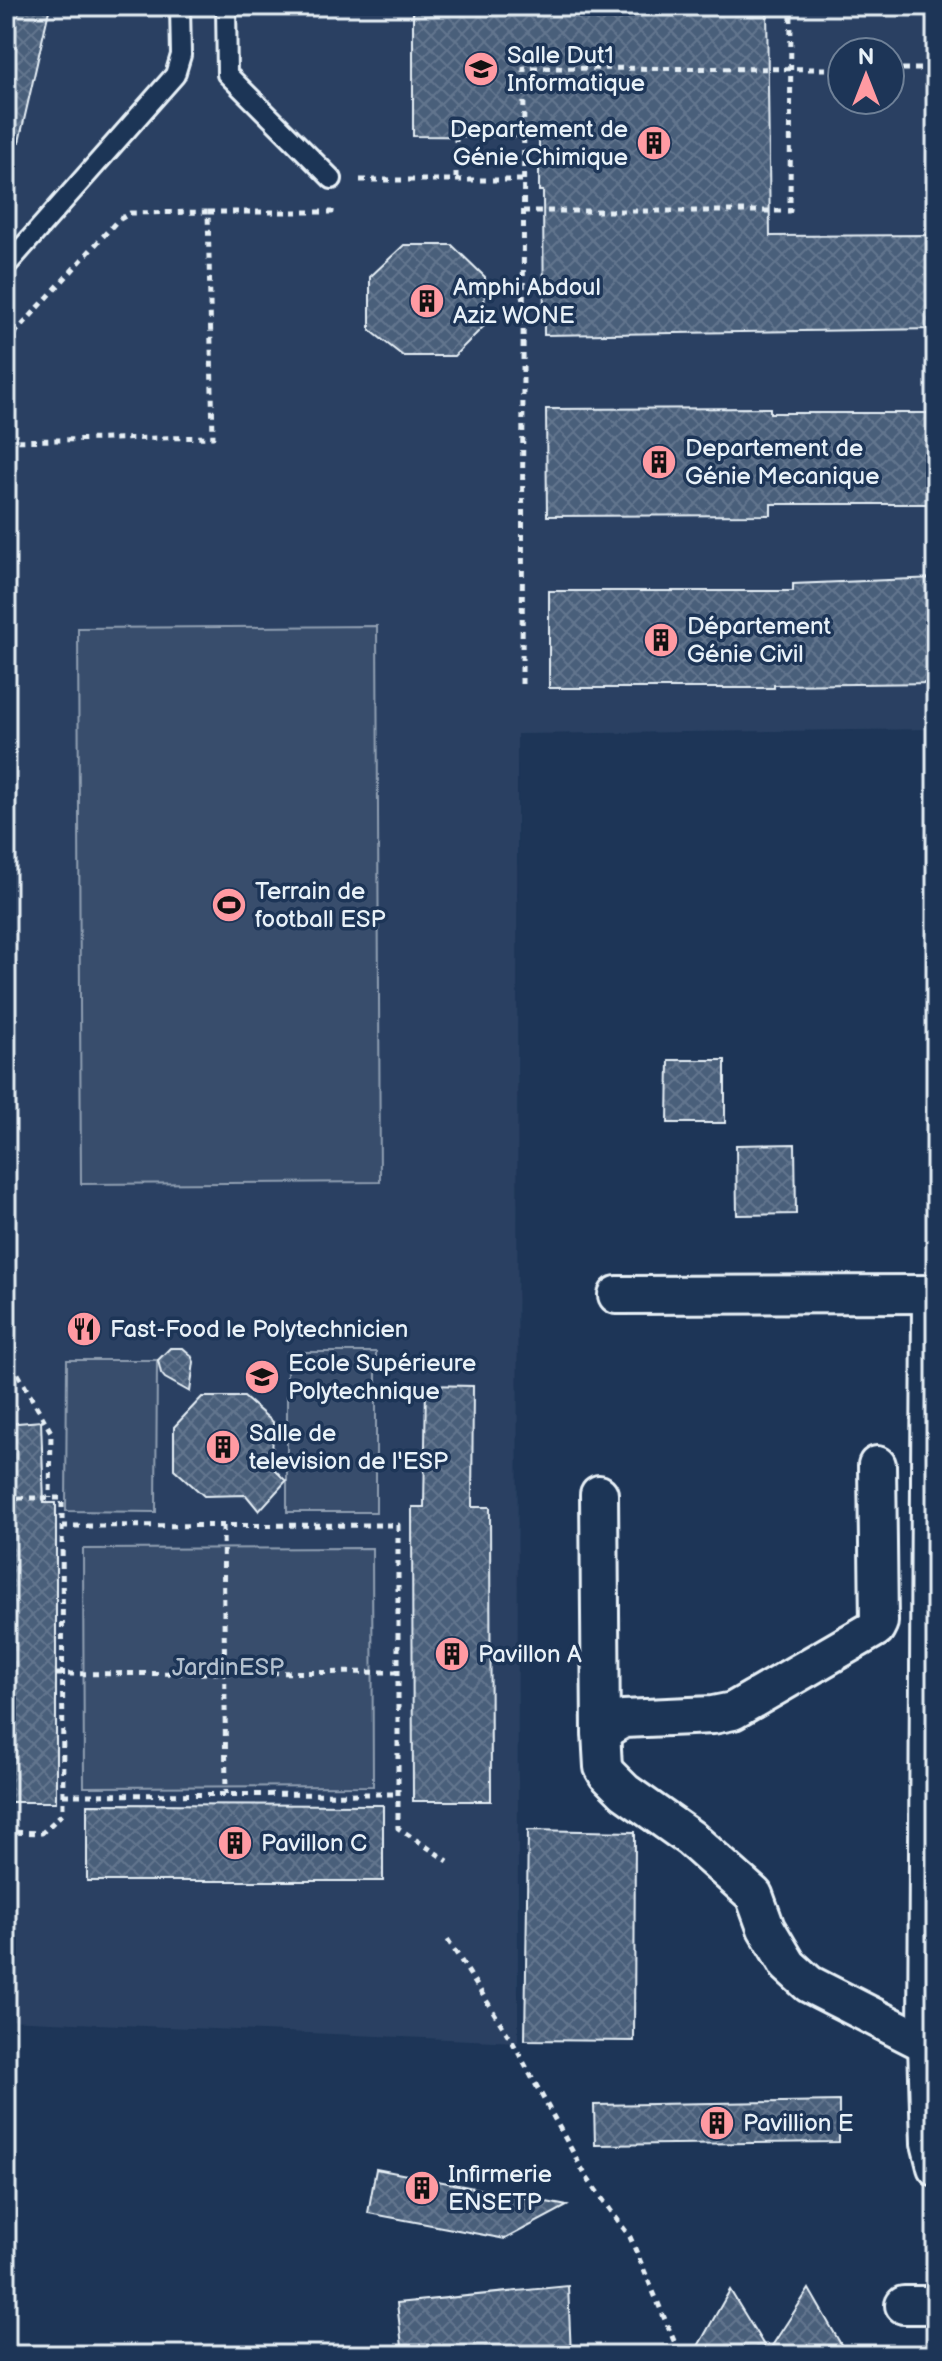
<svg xmlns="http://www.w3.org/2000/svg" width="942" height="2361" font-family="'Balsamiq Sans',sans-serif">
<style>
.built{fill:#2a4162;fill-rule:evenodd}
.garden{fill:#374d6c;stroke:#909fb2;stroke-width:2}
.building{fill:url(#building-cross-hatch);stroke:#e8f1f8;stroke-width:2}
.lines{fill:none;stroke-linecap:round;stroke-linejoin:round}
.service-casing{stroke:#e8f1f8;stroke-width:24}
.minor-casing{stroke:#e8f1f8;stroke-width:42}
.path{stroke:#e8f1f8;stroke-width:5;stroke-dasharray:6 6;stroke-linecap:butt}
.service{stroke:#1d3557;stroke-width:18}
.minor{stroke:#1d3557;stroke-width:36}
.labels{text-anchor:middle;dominant-baseline:central;stroke-width:7;stroke-linejoin:round;paint-order:stroke}
.poi-label{font-size:24px;fill:#e8f1f8;stroke:#1d3557;text-anchor:start}
.park-label{font-size:24px;fill:#b3c0ce;stroke:#1d3557}
</style>
<defs>
<pattern id="building-cross-hatch" width="8" height="8" patternUnits="userSpaceOnUse" patternTransform="scale(2)"><rect width="8" height="8" fill="#495e7a"/><path d="M0 0l8 8M0 8l8-8" fill="none" stroke="#63768e"/></pattern>
</defs>
<rect width="100%" height="100%" fill="#1d3557"/>
<filter id="ink" filterUnits="userSpaceOnUse"><feTurbulence type="fractalNoise" baseFrequency=".0125" numOctaves="2"/><feDisplacementMap in="SourceGraphic" scale="16" xChannelSelector="R" yChannelSelector="G"/><feConvolveMatrix kernelMatrix="1 2 1 2 8 2 1 2 1" color-interpolation-filters="sRGB"/></filter>
<g filter="url(#ink)">
<path class="built" d="M6,6H936V729L517,734L518,2042L6,2020ZM842,52H890V100H842Z"/>
<g class="garden">
<polygon points="377,626 380,1182 81,1184 78,628"/>
<rect x="287" y="1352" width="89" height="160"/>
<polygon points="67,1360 157,1360 156,1512 66,1511"/>
<polygon points="372,1548 373,1786 84,1787 83,1549"/>
</g>
<g class="building">
<polygon points="6,6 50,6 19,142 6,140"/>
<polygon points="413,6 767,6 770,236 936,235 936,329 544,335 543,191 539,191 539,137 413,136"/>
<polygon points="404,245 452,245 485,277 484,326 454,356 403,356 370,330 370,277"/>
<polygon points="770,408 770,413 936,413 936,504 771,504 771,515 547,516 546,409"/>
<polygon points="936,578 936,683 774,685 774,688 549,688 549,591 793,591 793,584"/>
<polygon points="669,1060 725,1060 725,1123 668,1123"/>
<polygon points="795,1144 796,1214 737,1215 736,1145"/>
<polygon points="170,1348 183,1348 191,1355 194,1362 190,1392 165,1378 161,1373 158,1360"/>
<polygon points="426,1385 473,1386 472,1507 490,1507 491,1801 413,1801 412,1507 424,1507"/>
<polygon points="202,1397 244,1397 273,1422 272,1467 286,1481 259,1511 246,1495 204,1496 174,1469 174,1427"/>
<polygon points="41,1421 44,1503 56,1503 56,1802 6,1802 6,1424"/>
<polygon points="87,1804 383,1805 383,1881 87,1881"/>
<polygon points="528,1830 635,1832 634,2041 525,2040"/>
<polygon points="839,2101 839,2142 595,2145 594,2105"/>
<polygon points="376,2169 567,2206 505,2239 368,2213"/>
<polygon points="568,2286 571,2355 403,2355 397,2303"/>
<polygon points="809,2289 847,2355 693,2355 730,2290 768,2352"/>
</g>
<g class="lines">
<g class="service-casing">
<g id="service">
<polyline points="226,6 227,74 332,179"/>
<polyline points="6,266 175,75 181,55 180,6"/>
</g>
</g>
<g class="minor-casing">
<g id="minor">
<polyline points="931,1294 927,2044 930,2143 936,2167"/>
<polyline points="617,1295 936,1294"/>
<polyline points="599,1494 601,1732 603,1767 607,1774 625,1792 690,1838 754,1895 766,1928 788,1965 809,1984 927,2044"/>
<polyline points="601,1732 623,1719 713,1715 733,1711 876,1628 879,1622 877,1465"/>
<polyline points="904,2305 936,2305"/>
</g>
</g>
<g class="path">
<polyline points="890,69 936,69"/>
<polyline points="456,136 456,180"/>
<polyline points="360,180 523,180"/>
<polyline points="523,211 790,211 791,6"/>
<polyline points="208,212 332,212 332,205"/>
<polyline points="6,343 117,221 130,213 208,212 213,437 6,441"/>
<polyline points="522,684 524,68 842,69"/>
<polyline points="6,1353 51,1432 50,1498"/>
<polyline points="6,1498 62,1498 63,1813 42,1833 6,1832"/>
<polyline points="62,1526 398,1525 398,1828 448,1861"/>
<polyline points="223,1526 226,1794"/>
<polyline points="56,1674 398,1672"/>
<polyline points="63,1795 398,1794"/>
<polyline points="448,1940 512,2041 587,2178 630,2237 680,2355"/>
</g>
<use href="#service" class="service"/>
<use href="#minor" class="minor"/>
</g>
</g>
<defs>
<g id="university-disc" transform="scale(1.8)"><circle r="9.5" fill="#ff9aa2" stroke="#1d3557"/><path d="M0-5L7-2L0 1L-7-2ZM-4 1L0 2.5L4 1V4Q0 6-4 4Z" fill="#111"/></g>
<g id="building-disc" transform="scale(1.8)"><circle r="9.5" fill="#ff9aa2" stroke="#1d3557"/><path d="M-4-6H4V6H1V3H-1V6H-4ZM-2.5-4.3h1.7v1.8h-1.7ZM.8-4.3h1.7v1.8H.8ZM-2.5-1h1.7V.8h-1.7ZM.8-1h1.7V.8H.8Z" fill="#111"/></g>
<g id="stadium-disc" transform="scale(1.8)"><circle r="9.5" fill="#ff9aa2" stroke="#1d3557"/><path d="M0-5a6.5 5 0 1 0 0 10a6.5 5 0 1 0 0-10ZM-3.5-1.8h7v3.6h-7Z" fill="#111"/></g>
<g id="restaurant-disc" transform="scale(1.8)"><circle r="9.5" fill="#ff9aa2" stroke="#1d3557"/><path d="M-5-6h1v4h1v-4h1v4h1v-4h1v5L-1.5 .5V6h-2V.5L-5-1ZM5-6V6H3V1.5H1.5Q1.5-4 5-6Z" fill="#111"/></g>
</defs>
<g fill-rule="evenodd">
<use href="#university-disc" x="481" y="69"/>
<use href="#building-disc" x="654" y="143"/>
<use href="#building-disc" x="427" y="301"/>
<use href="#building-disc" x="659" y="462"/>
<use href="#building-disc" x="661" y="640"/>
<use href="#stadium-disc" x="229" y="905"/>
<use href="#restaurant-disc" x="84" y="1329"/>
<use href="#university-disc" x="262" y="1377"/>
<use href="#building-disc" x="223" y="1447"/>
<use href="#building-disc" x="452" y="1654"/>
<use href="#building-disc" x="235" y="1843"/>
<use href="#building-disc" x="717" y="2123"/>
<use href="#building-disc" x="422" y="2188"/>
</g>
<g class="labels">
<g class="poi-label">
<text x="507" y="55">Salle Dut1<tspan x="507" dy="28">Informatique</tspan></text>
<text x="628" y="129" text-anchor="end">Departement de<tspan x="628" dy="28">Génie Chimique</tspan></text>
<text x="453" y="287">Amphi Abdoul<tspan x="453" dy="28">Aziz WONE</tspan></text>
<text x="685" y="448">Departement de<tspan x="685" dy="28">Génie Mecanique</tspan></text>
<text x="687" y="626">Département<tspan x="687" dy="28">Génie Civil</tspan></text>
<text x="255" y="891">Terrain de<tspan x="255" dy="28">football ESP</tspan></text>
<text x="110" y="1329">Fast-Food le Polytechnicien</text>
<text x="288" y="1363">Ecole Supérieure<tspan x="288" dy="28">Polytechnique</tspan></text>
<text x="249" y="1433">Salle de<tspan x="249" dy="28">television de l'ESP</tspan></text>
<text x="478" y="1654">Pavillon A</text>
<text x="261" y="1843">Pavillon C</text>
<text x="743" y="2123">Pavillion E</text>
<text x="448" y="2174">Infirmerie<tspan x="448" dy="28">ENSETP</tspan></text>
</g>
<g class="park-label">
<text x="228" y="1667">JardinESP</text>
</g>
</g>
<rect width="942" height="2361" fill="none" stroke="#1d3557" stroke-width="32"/>
<rect x="16" y="16" width="910" height="2329" fill="none" stroke="#e8f1f8" stroke-width="3" filter="url(#ink)"/>
<g transform="translate(866 76)"><circle r="38" fill="#1d3557" stroke="#6e8097" stroke-width="2"/>
<path d="M0-6L14 30L0 20L-14 30Z" fill="#ff9aa2"/>
<text y="-12" font-size="22" font-weight="bold" text-anchor="middle" fill="#e8f1f8">N</text>
</g>
</svg>
